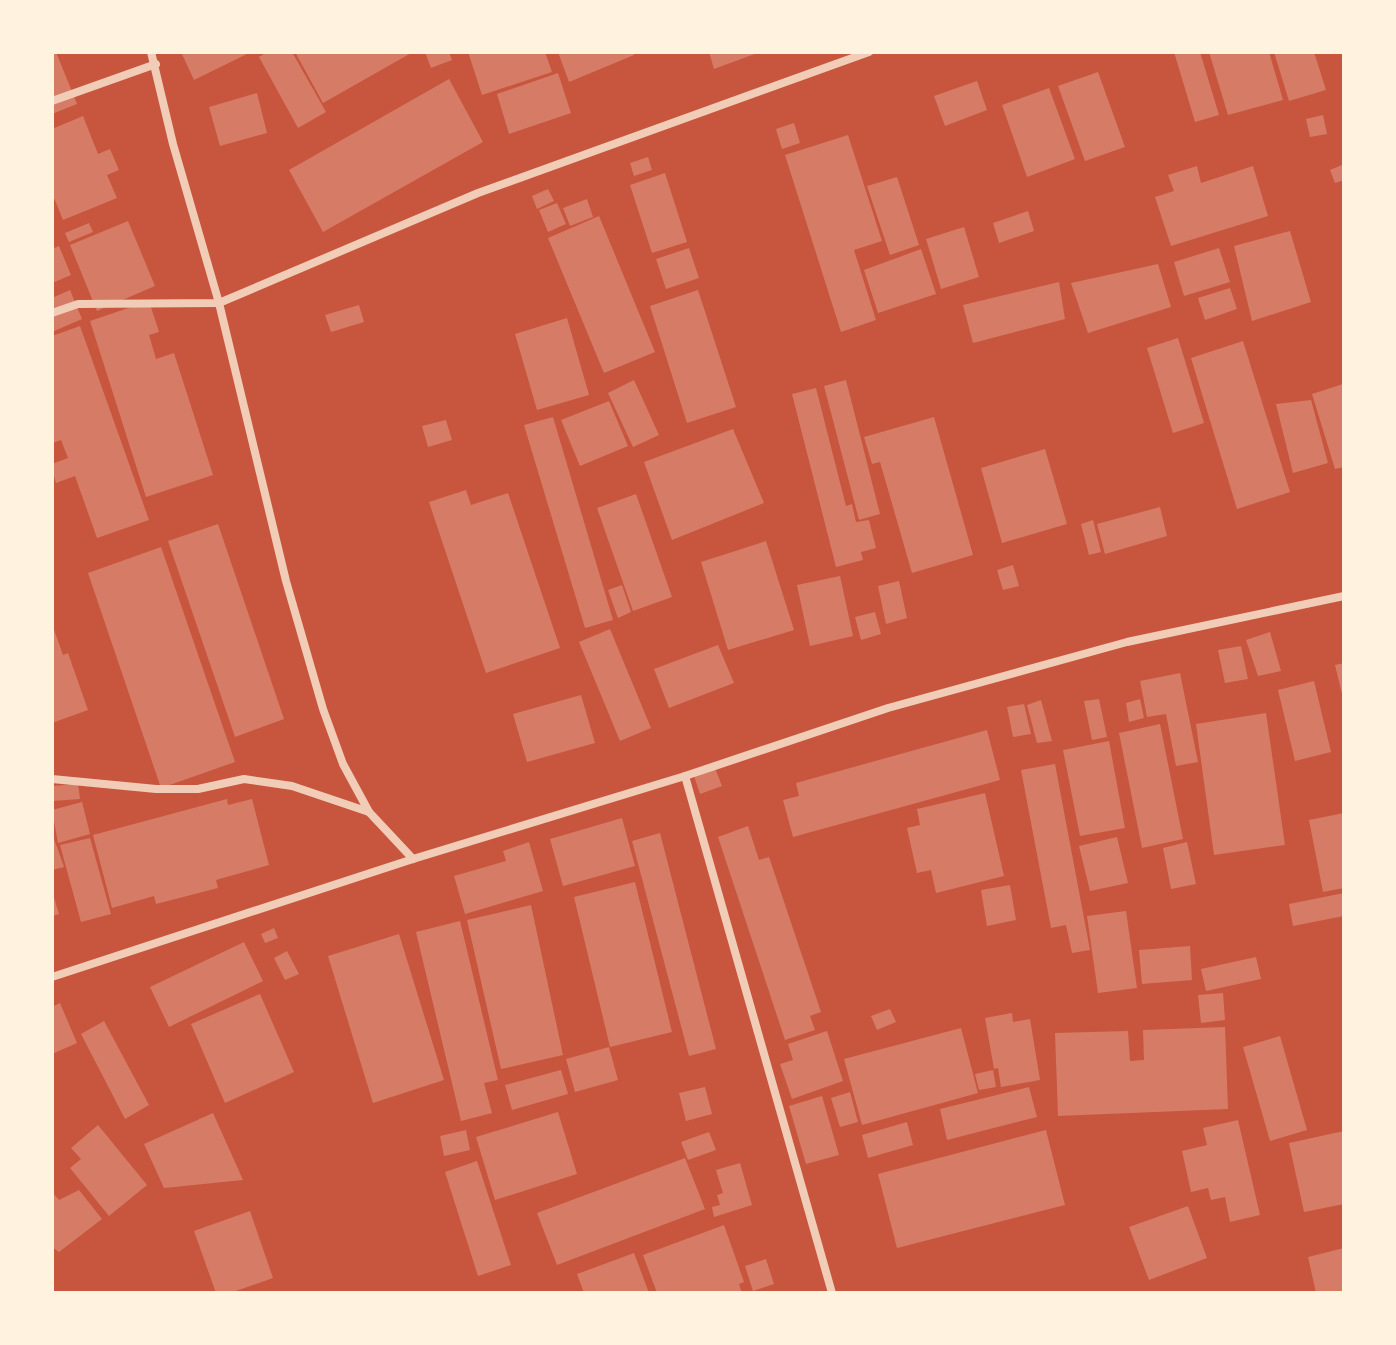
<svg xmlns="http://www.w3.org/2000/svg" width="1396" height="1345" font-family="'Nunito Sans',sans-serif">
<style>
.building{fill:#d67c66}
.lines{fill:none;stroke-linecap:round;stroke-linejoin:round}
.minor{stroke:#f1ccb7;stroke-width:8}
</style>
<rect width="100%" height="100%" fill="#c8553d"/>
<g class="building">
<polygon points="52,52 56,52 77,104 52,114"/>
<polygon points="181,52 251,52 194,80"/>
<polygon points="267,52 292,52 326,112 298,128 259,57"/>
<polygon points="295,52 413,52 323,103"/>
<polygon points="425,52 449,52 452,60 431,68"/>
<polygon points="468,52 545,52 552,72 482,95"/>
<polygon points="558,52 633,52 634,55 569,82"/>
<polygon points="709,52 760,52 714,69"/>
<polygon points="1174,52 1200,52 1219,115 1195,122"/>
<polygon points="1209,52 1269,52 1283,100 1228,115"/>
<polygon points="1274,52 1314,52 1326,90 1289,101"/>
<polygon points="1098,72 1125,147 1085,161 1058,86"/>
<polygon points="558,73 571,113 509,134 497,94"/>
<polygon points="449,79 483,142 323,232 289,170"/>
<polygon points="977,81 987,110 945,126 934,96"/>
<polygon points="1049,88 1075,159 1027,177 1002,105"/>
<polygon points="257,93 267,133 220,146 209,107"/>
<polygon points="1323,115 1327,134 1310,137 1306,119"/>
<polygon points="83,116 98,154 110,149 119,170 107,175 117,198 63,220 52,193 52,129"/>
<polygon points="794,123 800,143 782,149 776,129"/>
<polygon points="848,135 882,241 854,250 876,320 841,332 785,155"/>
<polygon points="648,157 652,170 634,176 630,163"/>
<polygon points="1344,164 1344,180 1335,183 1330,170"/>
<polygon points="1197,166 1201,183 1253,166 1268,216 1171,246 1155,197 1174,191 1168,175"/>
<polygon points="665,173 687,242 652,253 630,185"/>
<polygon points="897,177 919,245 890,255 867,186"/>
<polygon points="548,189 554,201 537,209 532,196"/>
<polygon points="587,199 593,217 570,226 563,208"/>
<polygon points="557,203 566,224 548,232 539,210"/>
<polygon points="1028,211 1034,231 999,243 993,223"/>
<polygon points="599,216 655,352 604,373 548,238"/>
<polygon points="128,221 155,286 97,311 70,245"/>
<polygon points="89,223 93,232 69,242 65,233"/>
<polygon points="964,227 979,277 941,289 926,239"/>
<polygon points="1290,231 1311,302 1252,321 1234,246"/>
<polygon points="59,246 71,275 52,283 52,249"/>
<polygon points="689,248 699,278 666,289 656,259"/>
<polygon points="1219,248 1230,282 1184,296 1174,262"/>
<polygon points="921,249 936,294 878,313 864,270"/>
<polygon points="1158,264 1171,307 1088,333 1071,283"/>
<polygon points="1059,282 1065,319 973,343 963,305"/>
<polygon points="1230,288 1237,309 1205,320 1198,298"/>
<polygon points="70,290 82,319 52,332 52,298"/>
<polygon points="698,290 736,407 687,423 650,306"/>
<polygon points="149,301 159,332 149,335 156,359 174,353 213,475 146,497 90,321"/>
<polygon points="359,305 364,322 331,332 325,315"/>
<polygon points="567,318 589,395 537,410 515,334"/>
<polygon points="80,326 149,520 97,538 75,476 56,483 52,470 52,464 68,458 61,440 52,443 52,336"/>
<polygon points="1178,338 1204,423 1173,433 1147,348"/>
<polygon points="1243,341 1290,492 1237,509 1191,358"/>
<polygon points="634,380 659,435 633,447 608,393"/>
<polygon points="846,380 880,514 859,520 824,386"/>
<polygon points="1343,384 1344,467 1335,469 1312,394"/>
<polygon points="816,388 846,506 852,504 856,522 869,520 876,548 861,552 863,560 836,567 792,394"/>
<polygon points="1311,400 1328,463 1293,473 1276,404"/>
<polygon points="609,401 628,446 580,466 561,420"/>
<polygon points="553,417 613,620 585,628 524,425"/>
<polygon points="934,417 973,555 912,573 880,462 872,464 864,437"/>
<polygon points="446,420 452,440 428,447 422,426"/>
<polygon points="733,429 764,503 672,540 644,462"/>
<polygon points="1045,449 1067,524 1002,543 981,468"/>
<polygon points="466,490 471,505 508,493 560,648 486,673 429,502"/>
<polygon points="636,494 672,597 633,611 597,508"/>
<polygon points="1160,507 1167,536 1105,554 1097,524"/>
<polygon points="1093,520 1101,552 1089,555 1081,524"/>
<polygon points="218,524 284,719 235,737 168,541"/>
<polygon points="766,541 794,630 728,650 701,562"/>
<polygon points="161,547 235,762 161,788 88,573"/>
<polygon points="1013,565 1019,586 1003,590 997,570"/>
<polygon points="840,576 853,636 810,646 797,585"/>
<polygon points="899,581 907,618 886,624 878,586"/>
<polygon points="622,585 631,612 618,618 608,590"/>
<polygon points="875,612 881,634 861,640 855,617"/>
<polygon points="52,624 63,655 68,653 88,710 52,723"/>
<polygon points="610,629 651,728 620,741 579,642"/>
<polygon points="1270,632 1281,671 1258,676 1246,640"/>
<polygon points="718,645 734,683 669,708 654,669"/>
<polygon points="1241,646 1248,679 1225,683 1218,650"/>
<polygon points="1344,663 1344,698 1343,698 1335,665"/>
<polygon points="1180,673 1198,762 1176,766 1166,714 1147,717 1140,681"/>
<polygon points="1314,681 1331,752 1295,761 1278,690"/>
<polygon points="581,695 595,743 527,762 513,714"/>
<polygon points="1099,699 1107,737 1092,740 1084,701"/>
<polygon points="1140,699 1144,718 1129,722 1126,703"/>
<polygon points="1041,700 1052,741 1037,743 1027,705"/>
<polygon points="1024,704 1031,734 1013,737 1007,707"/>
<polygon points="1266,713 1285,845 1214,855 1196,724"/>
<polygon points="1160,724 1183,839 1142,848 1119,733"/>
<polygon points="987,730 1000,780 793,837 783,800 799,796 796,783"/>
<polygon points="1109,741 1125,828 1080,836 1063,750"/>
<polygon points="1055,764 1090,950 1072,953 1066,925 1051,928 1021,770"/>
<polygon points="715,768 722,786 700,794 694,776"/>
<polygon points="78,784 80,799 52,801 52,786"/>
<polygon points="985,793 1004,876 936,893 931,870 917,873 907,828 920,825 917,809"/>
<polygon points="227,799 228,805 252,799 269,865 216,880 218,888 156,904 154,896 112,908 93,835"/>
<polygon points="82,802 90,834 58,843 52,810"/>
<polygon points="1344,813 1344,888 1323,892 1309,820"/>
<polygon points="622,818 635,866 563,886 550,839"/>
<polygon points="748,826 759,860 769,857 821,1012 810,1016 815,1030 785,1040 718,837"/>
<polygon points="52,833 64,867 52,870"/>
<polygon points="660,833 716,1049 689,1056 632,841"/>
<polygon points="1117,837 1128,883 1090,891 1079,846"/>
<polygon points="90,838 111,914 81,922 60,845"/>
<polygon points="529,842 543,891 465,914 454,876 506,861 503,851"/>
<polygon points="1187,842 1196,884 1171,889 1163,848"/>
<polygon points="635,882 672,1032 610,1047 574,897"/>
<polygon points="1010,885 1016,920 987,926 981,890"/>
<polygon points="52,891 59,914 52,916"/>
<polygon points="1344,893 1344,916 1293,926 1289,904"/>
<polygon points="531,905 563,1055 501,1069 467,920"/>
<polygon points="1126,911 1137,988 1098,993 1087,916"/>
<polygon points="460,921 498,1080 484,1083 492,1113 461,1121 416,932"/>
<polygon points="274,928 278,938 265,943 261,934"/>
<polygon points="399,934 444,1080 373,1103 328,956"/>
<polygon points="244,942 263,981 169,1027 150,987"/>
<polygon points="1190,946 1192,980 1142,984 1139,950"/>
<polygon points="287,951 299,974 285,980 274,958"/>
<polygon points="1256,957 1261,979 1206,991 1201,969"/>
<polygon points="1223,993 1225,1020 1201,1023 1198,995"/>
<polygon points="260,994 294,1072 225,1103 191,1024"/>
<polygon points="60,1003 77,1043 52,1054 52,1007"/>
<polygon points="890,1009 896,1022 877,1030 871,1016"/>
<polygon points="1012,1013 1013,1022 1030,1019 1040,1080 1001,1087 998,1068 994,1069 985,1018"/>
<polygon points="104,1021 149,1105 125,1119 81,1034"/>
<polygon points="1225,1027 1228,1109 1058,1116 1055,1033 1128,1031 1130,1061 1144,1060 1143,1030"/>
<polygon points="961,1028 978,1093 862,1125 844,1059"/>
<polygon points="827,1031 843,1081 792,1099 780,1064 793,1060 788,1044"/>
<polygon points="1280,1036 1307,1130 1270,1141 1243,1047"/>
<polygon points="609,1047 618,1080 575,1092 566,1059"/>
<polygon points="561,1070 568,1094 512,1110 505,1085"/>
<polygon points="993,1070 996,1087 979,1090 975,1074"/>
<polygon points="705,1087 712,1114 686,1121 679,1093"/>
<polygon points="1029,1087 1037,1117 947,1140 940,1109"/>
<polygon points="850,1092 858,1122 840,1127 831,1098"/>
<polygon points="822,1096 839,1155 806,1164 789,1106"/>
<polygon points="558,1112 577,1174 495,1200 476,1137"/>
<polygon points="213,1113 243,1180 164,1188 144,1144"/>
<polygon points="1238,1120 1260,1215 1230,1222 1225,1197 1211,1200 1208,1188 1191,1192 1182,1151 1207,1145 1203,1128"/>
<polygon points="907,1122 913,1145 868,1158 862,1135"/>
<polygon points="98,1125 147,1185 109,1216 70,1168 81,1159 71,1148"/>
<polygon points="466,1130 470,1150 444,1156 440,1136"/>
<polygon points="1046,1130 1065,1205 897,1248 878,1174"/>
<polygon points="1344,1131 1344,1204 1304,1212 1289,1143"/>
<polygon points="709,1132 716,1150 688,1160 681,1142"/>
<polygon points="685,1158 705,1209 557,1265 537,1213"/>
<polygon points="477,1161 511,1265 478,1276 445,1172"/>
<polygon points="740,1163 752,1205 714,1217 712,1207 720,1205 717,1195 723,1193 716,1170"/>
<polygon points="79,1190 102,1219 59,1252 52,1247 52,1192 59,1200"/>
<polygon points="1188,1206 1207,1258 1149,1280 1129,1227"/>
<polygon points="250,1211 273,1278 230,1293 216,1293 194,1231"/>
<polygon points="724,1225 744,1282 739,1284 742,1293 657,1293 643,1255"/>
<polygon points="1344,1248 1344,1293 1316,1293 1308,1257"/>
<polygon points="634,1253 649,1293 584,1293 577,1274"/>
<polygon points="766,1259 774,1284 753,1291 745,1266"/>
</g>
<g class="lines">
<g class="minor">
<polyline points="151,52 173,144 219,303 286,581 323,709 343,764 369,812 413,859"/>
<polyline points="52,101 156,64"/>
<polyline points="52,313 78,304 219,303 478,193 869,52"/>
<polyline points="685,776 832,1293"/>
<polyline points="52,779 156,789 198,789 244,779 292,786 369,812"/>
<polyline points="52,977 413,859 685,776 888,708 1127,642 1344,596"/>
</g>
</g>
<rect width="1396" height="1345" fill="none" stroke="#fff3e0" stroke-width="108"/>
</svg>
